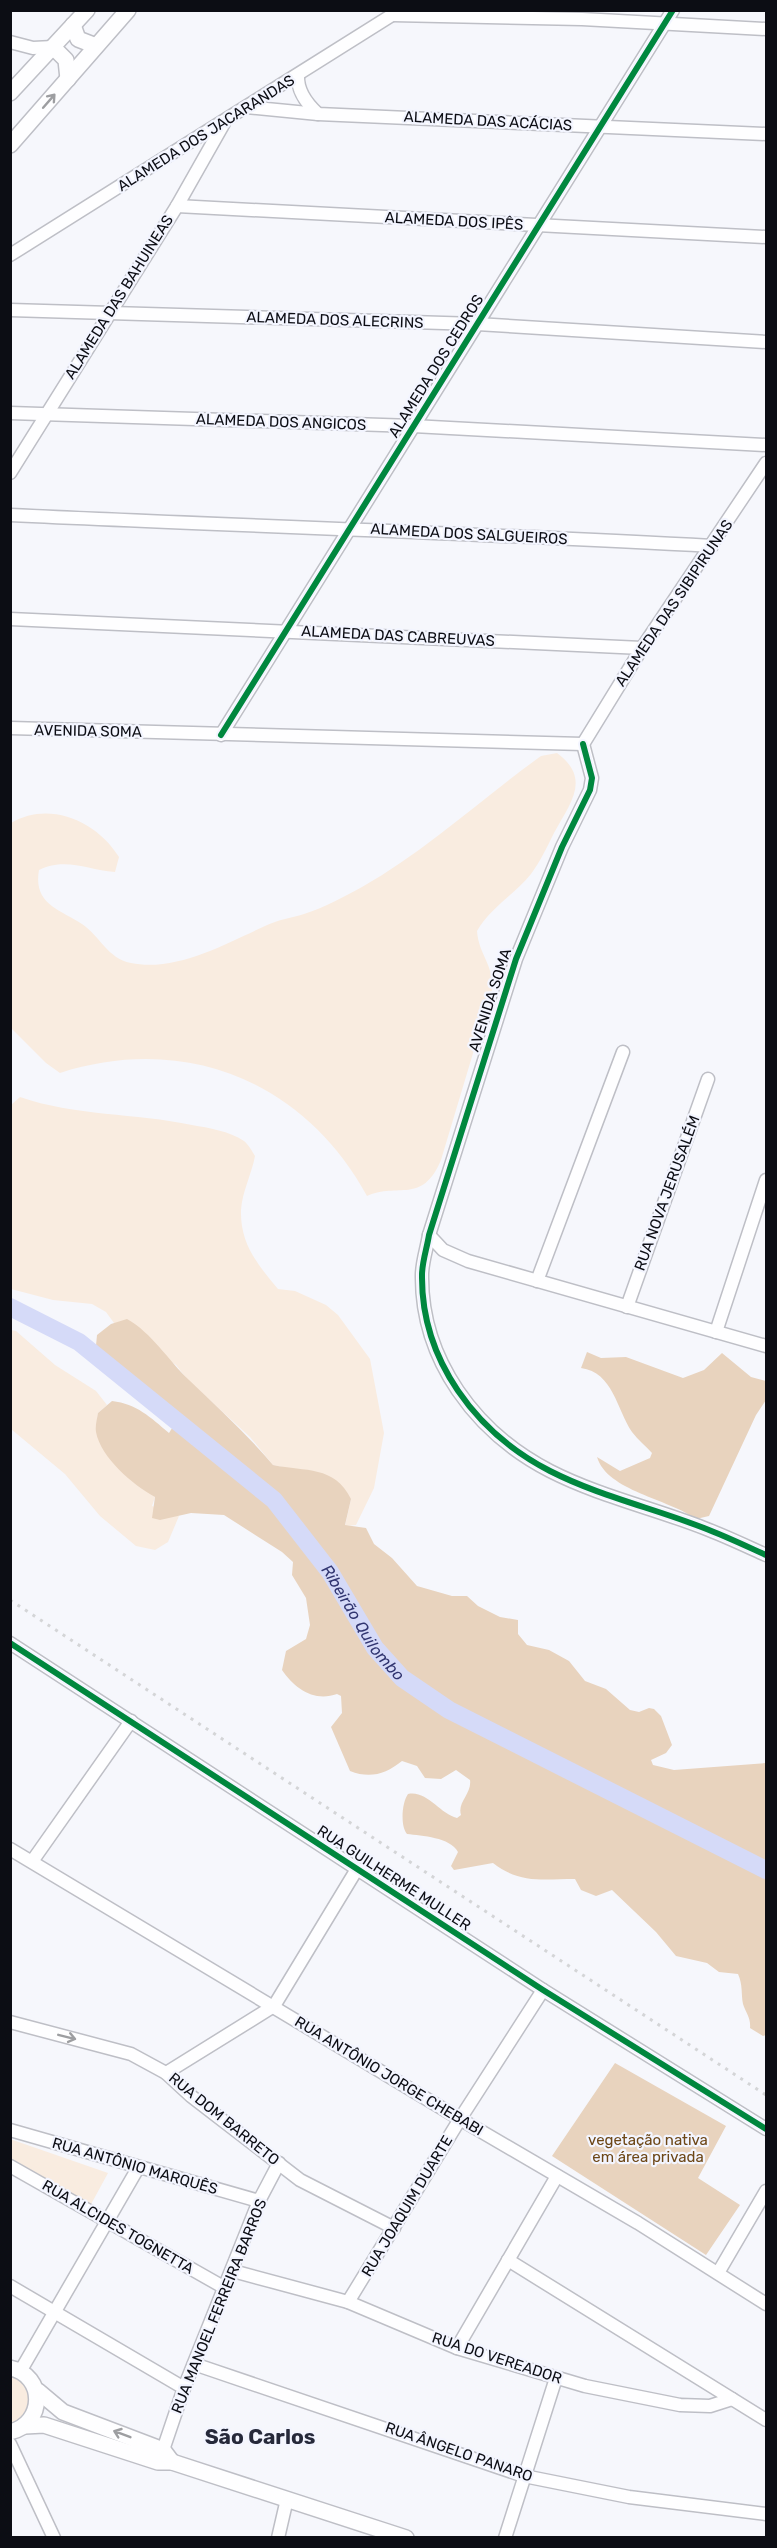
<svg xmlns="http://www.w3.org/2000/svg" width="777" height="2548" font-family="Rubik,sans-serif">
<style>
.green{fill:#f9ece0}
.forest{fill:#e8d3be}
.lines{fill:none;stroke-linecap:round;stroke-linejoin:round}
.river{stroke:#d5daf8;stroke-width:18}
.minor-casing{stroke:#bebfc6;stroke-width:15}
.major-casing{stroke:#bebfc6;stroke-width:18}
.minor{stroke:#fefeff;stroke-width:12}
.major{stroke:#fefeff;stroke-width:15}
.rail{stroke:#d4d5d7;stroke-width:3;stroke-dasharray:3 6;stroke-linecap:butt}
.cycleway-casing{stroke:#f3f5ff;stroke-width:10}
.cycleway{stroke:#00873e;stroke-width:6}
.oneway{stroke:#9d9ea1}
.labels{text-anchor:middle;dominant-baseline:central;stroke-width:4.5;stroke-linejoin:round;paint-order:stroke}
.street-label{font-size:15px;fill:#0c0d14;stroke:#f3f5ff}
.park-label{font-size:15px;fill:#6d4717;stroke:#f3f5ff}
.water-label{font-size:16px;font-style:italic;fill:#313570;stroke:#f3f5ff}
.district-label{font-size:21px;font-weight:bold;fill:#26293a;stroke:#f3f5ff}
</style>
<rect width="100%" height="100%" fill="#f6f7fc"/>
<g class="green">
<path d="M557,753C592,779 570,803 554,833C547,847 540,862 531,874C514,895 491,907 477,931C479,956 494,964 492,990L441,1160C422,1205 398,1182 367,1196C304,1081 185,1033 60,1073L46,1063L11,1028V823C49,800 97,821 119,857L115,872C87,870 66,857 39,870C33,904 59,909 82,924C101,937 107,958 131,963C176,972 225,944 265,926C277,920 291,918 304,914C323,908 344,897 362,887C427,850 480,800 541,756Z"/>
<path d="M20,1097C74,1116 136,1113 192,1125C209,1128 229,1131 244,1141C248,1144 252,1151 255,1156C252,1173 242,1192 241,1210C240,1244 258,1265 278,1289L295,1291L326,1305L338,1315L370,1359L384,1433L374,1488L356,1525L345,1526L351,1499L292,1469L273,1465L250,1437L187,1379L176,1365L114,1323L106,1312L92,1304L53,1300L11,1289V1105Z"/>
<polygon points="11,1330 16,1331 55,1365 96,1391 107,1405 98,1413 96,1430 124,1473 155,1497 152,1506 179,1516 168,1542 155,1550 136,1546 100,1516 65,1474 11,1429"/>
<polygon points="10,2139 108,2173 89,2208 11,2159"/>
<path d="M11,2374L27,2385C32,2403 30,2416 11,2423Z"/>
</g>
<g class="forest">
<path d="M127,1319C152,1333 168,1360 189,1380C218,1408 247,1434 273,1465C306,1472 334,1465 351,1499L345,1525L366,1528L374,1544L392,1558L417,1586L452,1596H467L478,1606L500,1617L518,1620V1634L527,1645L549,1650L569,1661L585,1681L606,1689L630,1710L639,1712L649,1708L654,1709L661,1716L672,1745L666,1753L651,1760L653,1765L674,1770L766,1763V2035L763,2036L750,2028C751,2018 746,2013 743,2004C741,1994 743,1985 738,1974L719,1972L707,1963L676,1956L656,1932L612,1890L596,1896L581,1890L575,1879C542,1879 520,1884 493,1863L454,1870L451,1866L458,1852C450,1837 422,1836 407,1834C400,1826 402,1802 408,1794C427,1790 440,1814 457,1818L461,1815C457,1802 472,1794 470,1780L456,1770L441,1779L425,1778L417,1766L402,1761C386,1774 370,1779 350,1771L331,1727L342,1713L341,1696L337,1694C314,1702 295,1689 282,1670L286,1651L306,1639L310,1625L306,1598L292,1575L293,1562L282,1552L224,1515L191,1513L160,1520L152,1518L155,1497C133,1485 101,1458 96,1432C95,1426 97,1419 98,1413L112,1401C137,1404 150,1417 169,1433L179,1417L167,1403L95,1356L97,1335L111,1324Z"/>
<path d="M587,1352L601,1358L626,1357L683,1378L704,1370L722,1353L751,1377L766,1381V1400L756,1415L709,1516L696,1519C669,1499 607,1491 597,1457L620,1471L650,1458L652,1453C646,1446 638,1440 632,1432C617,1410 613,1372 581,1368Z"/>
<polygon points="615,2063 726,2126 698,2178 740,2205 706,2255 552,2156"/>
</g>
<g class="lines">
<path class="river" id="s1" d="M10,1307L79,1342L274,1500L330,1572L375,1648L402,1678L449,1710L766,1870"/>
<g class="minor-casing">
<g id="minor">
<polyline points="393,15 582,19 766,29"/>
<polyline points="10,42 33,48 53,47"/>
<path d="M298,75C297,91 306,103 318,114"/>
<polyline points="246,107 318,114 766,134"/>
<polyline points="177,206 766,237"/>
<polyline points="10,255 400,10"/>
<polyline points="10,310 477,324 766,342"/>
<polyline points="10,413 413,426 766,445"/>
<polyline points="10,473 177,206 224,123"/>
<path d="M10,515C244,526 478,533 712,546"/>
<polyline points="10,619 642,648"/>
<polyline points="10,728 583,744"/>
<polyline points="221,735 673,10"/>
<path d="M583,744L592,778L590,790L562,847L516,959L429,1235C427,1248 422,1262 422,1275C421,1360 476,1433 550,1471C599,1496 653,1508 704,1528C725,1536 746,1546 766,1555"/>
<polyline points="583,744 642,648 766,463"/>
<polyline points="429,1235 443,1250 468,1261 766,1346"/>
<polyline points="537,1281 623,1052"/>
<polyline points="627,1307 708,1079"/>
<polyline points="716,1332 766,1180"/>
<polyline points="10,1643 543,1990 766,2129"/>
<polyline points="10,1849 460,2119 638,2223 766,2304"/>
<polyline points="33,1860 131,1721"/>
<polyline points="10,2022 131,2054 166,2073 191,2096 300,2180 394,2228"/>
<polyline points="166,2073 274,2006 357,1869"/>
<polyline points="10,2130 259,2201"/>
<polyline points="10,2166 225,2288"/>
<polyline points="508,2260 766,2420"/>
<polyline points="233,2271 348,2302 457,2348 585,2386 680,2405 710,2406 732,2399"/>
<polyline points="718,2273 766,2191"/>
<polyline points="10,2286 184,2388"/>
<polyline points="348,2302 460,2119 543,1990"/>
<polyline points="457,2348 557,2176"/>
<polyline points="194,2364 524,2476 629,2497 766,2514"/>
<polyline points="21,2370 138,2168"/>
<polyline points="10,2444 54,2538"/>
<polyline points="163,2450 184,2388 259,2201 279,2163"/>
<polyline points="278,2538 287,2499"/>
<polyline points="505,2538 556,2378"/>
</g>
</g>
<g class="major-casing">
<g id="major">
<polyline points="73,25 78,39 96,46"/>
<polyline points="53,47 66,60 68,79"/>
<polyline points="10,93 87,10"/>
<polyline points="10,145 128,10"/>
<path d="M10,2368C46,2375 45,2424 10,2432"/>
<polyline points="38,2391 63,2412 163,2450 172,2462"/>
<polyline points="25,2426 44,2425 158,2462 172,2462 406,2538"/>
</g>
</g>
<use href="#minor" class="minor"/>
<use href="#major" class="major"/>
<polyline class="rail" points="10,1600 766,2095"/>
<g class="cycleway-casing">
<g id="cycleway">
<polyline points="221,735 673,10"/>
<path d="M583,744L592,778L590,790L562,847L516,959L429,1235C427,1248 422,1262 422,1275C421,1360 476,1433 550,1471C599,1496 653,1508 704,1528C725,1536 746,1546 766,1555"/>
<polyline points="10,1643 543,1990 766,2129"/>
</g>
</g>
<use href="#cycleway" class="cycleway"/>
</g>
<defs><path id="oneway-shaft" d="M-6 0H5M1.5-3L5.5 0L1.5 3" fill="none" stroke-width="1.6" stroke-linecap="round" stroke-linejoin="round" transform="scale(1.5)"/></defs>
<g class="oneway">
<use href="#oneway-shaft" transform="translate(49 101) rotate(-49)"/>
<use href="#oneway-shaft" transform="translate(67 2037) rotate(14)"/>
<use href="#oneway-shaft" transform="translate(122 2434) rotate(-159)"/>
</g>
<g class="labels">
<g class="street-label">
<text transform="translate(488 121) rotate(3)">ALAMEDA DAS ACÁCIAS</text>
<text transform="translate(206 133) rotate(-32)">ALAMEDA DOS JACARANDAS</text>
<text transform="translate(454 221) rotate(3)">ALAMEDA DOS IPÊS</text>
<text transform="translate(119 297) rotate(-58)">ALAMEDA DAS BAHUINEAS</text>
<text transform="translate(335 320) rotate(2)">ALAMEDA DOS ALECRINS</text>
<text transform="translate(436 366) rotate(-58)">ALAMEDA DOS CEDROS</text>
<text transform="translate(281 422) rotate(2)">ALAMEDA DOS ANGICOS</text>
<text transform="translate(469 534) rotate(3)">ALAMEDA DOS SALGUEIROS</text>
<text transform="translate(674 603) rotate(-56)">ALAMEDA DAS SIBIPIRUNAS</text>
<text transform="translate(398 636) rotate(3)">ALAMEDA DAS CABREUVAS</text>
<text transform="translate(88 731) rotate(1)">AVENIDA SOMA</text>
<text transform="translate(490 1000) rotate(-72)">AVENIDA SOMA</text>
<text transform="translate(667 1193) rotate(-70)">RUA NOVA JERUSALÉM</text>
<text transform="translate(394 1878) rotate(33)">RUA GUILHERME MULLER</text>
<text transform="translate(389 2076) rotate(31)">RUA ANTÔNIO JORGE CHEBABI</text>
<text transform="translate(224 2119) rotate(39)">RUA DOM BARRETO</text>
<text transform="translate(135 2166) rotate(16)">RUA ANTÔNIO MARQUÊS</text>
<text transform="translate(407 2206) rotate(-59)">RUA JOAQUIM DUARTE</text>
<text transform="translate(118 2227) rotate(30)">RUA ALCIDES TOGNETTA</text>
<text transform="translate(219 2306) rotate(-68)">RUA MANOEL FERREIRA BARROS</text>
<text transform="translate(497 2358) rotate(18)">RUA DO VEREADOR</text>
<text transform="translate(459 2452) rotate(19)">RUA ÂNGELO PANARO</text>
</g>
<g class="park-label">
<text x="648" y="2140">vegetação nativa<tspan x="648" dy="17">em área privada</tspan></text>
</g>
<g class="water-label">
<text stroke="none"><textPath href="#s1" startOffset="480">Ribeirão Quilombo</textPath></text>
</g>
<g class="district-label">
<text x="260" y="2436">São Carlos</text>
</g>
</g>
<rect width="777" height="2548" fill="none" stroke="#0c0d14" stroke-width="24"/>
</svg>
